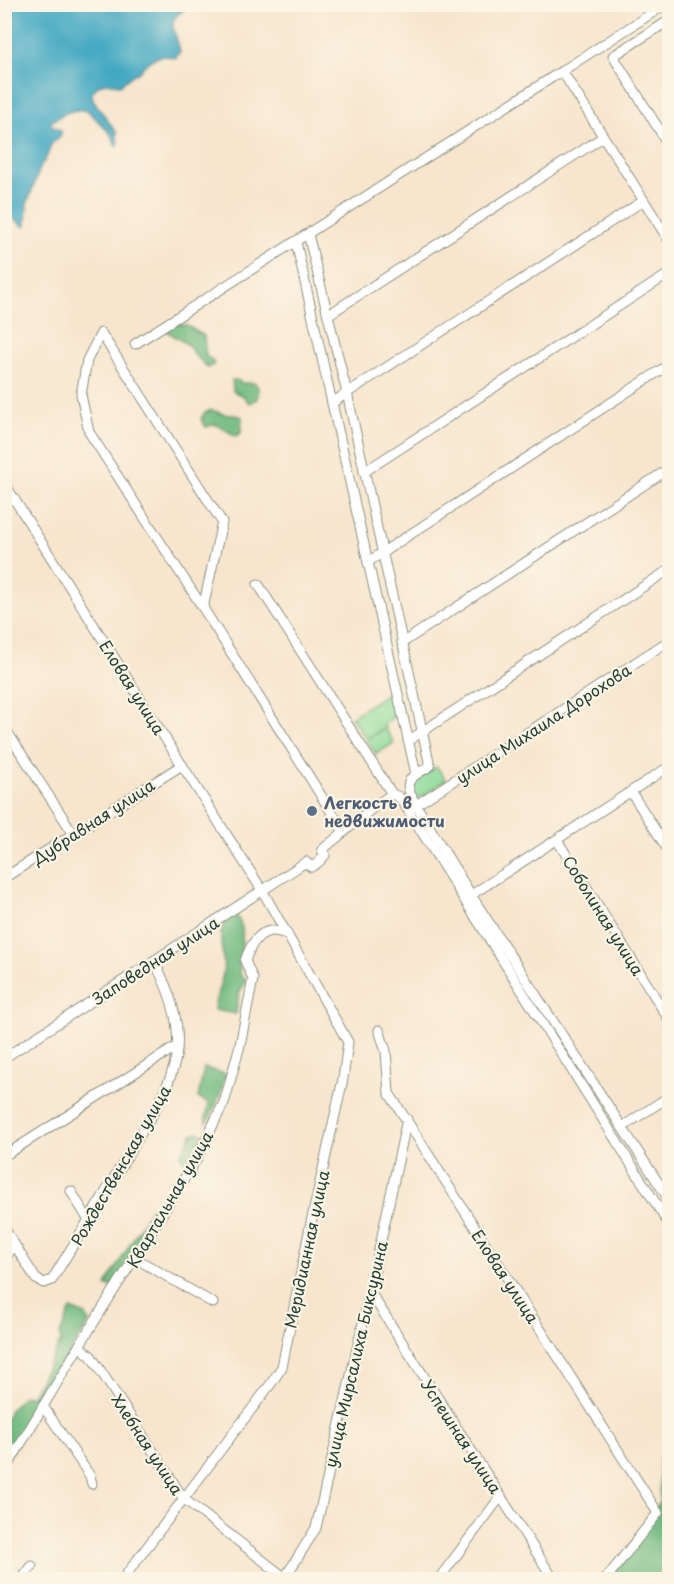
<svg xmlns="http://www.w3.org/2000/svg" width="674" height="1584" font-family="'Playpen Sans',sans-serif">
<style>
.green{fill:#8cda98;stroke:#568c66;stroke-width:1.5}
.forest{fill:#71ba80;stroke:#487c5a;stroke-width:1.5}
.water{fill:#42a8c2;stroke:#30727b;stroke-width:1.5}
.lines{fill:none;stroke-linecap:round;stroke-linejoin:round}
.minor-casing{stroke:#8b9180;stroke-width:11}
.minor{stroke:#fff;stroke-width:9}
.service-dot{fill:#5c6f8a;stroke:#fcf5e5;stroke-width:2}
.labels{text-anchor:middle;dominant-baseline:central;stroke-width:4.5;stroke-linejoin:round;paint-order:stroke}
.street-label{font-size:16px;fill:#1f3d34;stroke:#fcf5e5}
.service-label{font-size:16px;font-weight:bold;fill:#4e5e75;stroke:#fcf5e5;text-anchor:start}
</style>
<rect width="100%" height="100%" fill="#fcf5e5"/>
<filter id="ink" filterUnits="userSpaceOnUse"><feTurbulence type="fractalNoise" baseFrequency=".0167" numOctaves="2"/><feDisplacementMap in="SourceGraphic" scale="12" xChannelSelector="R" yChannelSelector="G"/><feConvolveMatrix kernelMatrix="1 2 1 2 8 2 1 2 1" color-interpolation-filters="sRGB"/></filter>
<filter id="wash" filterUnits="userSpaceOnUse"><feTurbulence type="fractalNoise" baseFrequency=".008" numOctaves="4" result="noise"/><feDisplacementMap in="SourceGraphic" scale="24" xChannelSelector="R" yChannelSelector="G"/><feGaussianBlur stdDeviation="1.35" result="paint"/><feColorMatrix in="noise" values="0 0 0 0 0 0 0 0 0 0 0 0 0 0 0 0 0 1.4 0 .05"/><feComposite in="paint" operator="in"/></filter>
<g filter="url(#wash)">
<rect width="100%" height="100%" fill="#f7e5cd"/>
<g class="green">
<polygon points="389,692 394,717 384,724 385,727 368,738 385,728 394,743 376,754 351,717"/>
<polygon points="437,767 446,780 421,797 416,798 410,788 412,782"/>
</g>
<g class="forest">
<polygon points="170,323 186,325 204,336 206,356 212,360 214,364 208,368 195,355 187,344 168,332 167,329"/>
<path d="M232,380H237L242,383H255C260,388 259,392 257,399L250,403L246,400L245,397L233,391Z"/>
<path d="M211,410C216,411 219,413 224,414C231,416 236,414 242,417L241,433L236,436L215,424L206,427L201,419L204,413Z"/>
<path d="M236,914C238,919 241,923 242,928C245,944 235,964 242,978H245V983L239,993L236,1014L214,1010C215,997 221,986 223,973C227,952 209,926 236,914Z"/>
<path d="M204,1068L226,1074L220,1095L208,1122H206C204,1114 210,1110 208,1103L198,1098Z"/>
<polygon points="197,1132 203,1134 186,1164 180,1155 192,1134"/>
<polygon points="152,1207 158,1212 111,1288 106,1285"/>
<polygon points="71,1309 86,1315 89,1323 39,1402 5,1464 5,1421 10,1410 24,1395 31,1397 61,1341 60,1334"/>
<polygon points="669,1453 669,1579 608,1580 660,1501 659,1458"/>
</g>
<path class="water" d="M5,4L193,5C162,20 175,25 180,52L175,58C158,52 148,60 138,73L134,74L120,85C106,83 100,80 92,93L93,100L117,133L118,147L115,145C114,137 110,133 105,128C100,124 96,118 91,114C80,104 61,115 51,122V125L61,131V136L52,143L45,161L42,163L27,204L26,226H22L17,221L7,214V212H5Z"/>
</g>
<g filter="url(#ink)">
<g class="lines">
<g class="minor-casing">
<g id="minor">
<polyline points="666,4 562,71 670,242"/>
<polyline points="670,20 613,56 670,147"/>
<polyline points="308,234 347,393 643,201"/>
<polyline points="296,242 332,403"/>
<polyline points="328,315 603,137"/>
<polyline points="135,344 562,71"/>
<polyline points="364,472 670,273"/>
<polyline points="4,483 182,765 262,890 348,1042 343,1079 310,1227 282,1367 270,1385 122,1580"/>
<polyline points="368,562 670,364"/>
<polyline points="258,584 392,794"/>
<polyline points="203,608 222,522 101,333 87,360 81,395 89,432 203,608 344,832"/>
<polyline points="402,643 670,468"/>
<polyline points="4,727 73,833"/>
<polyline points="408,741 670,569"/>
<path d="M416,774L332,403L347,393L430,766C407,780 402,780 416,805L670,640"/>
<polyline points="631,792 670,853"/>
<polyline points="413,807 416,805 471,895 670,1201"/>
<polyline points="557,840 670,1021"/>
<polyline points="4,878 182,765"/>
<polyline points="468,897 670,766"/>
<polyline points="379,1030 386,1051 389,1093 658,1513 605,1580"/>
<path d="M4,1058L306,862L311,867C318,864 321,860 325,855L322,850L375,806L392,794L399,797L408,810L670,1226"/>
<polyline points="622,1127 670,1096"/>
<polyline points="4,1156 177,1046"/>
<polyline points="71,1191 86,1216 90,1218"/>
<path d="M4,1228L36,1279L44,1283L52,1280C80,1234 108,1189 135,1143C151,1117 170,1088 176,1057C182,1024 169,989 154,961"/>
<polyline points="135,1258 213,1303"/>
<polyline points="4,1261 14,1244"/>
<polyline points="370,1292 554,1580"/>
<polyline points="79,1346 91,1356 184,1499 284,1577"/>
<polyline points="43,1406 90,1476 92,1484"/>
<path d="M4,1472L79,1346L196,1160L225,1100L240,1045L253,979L245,961C249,949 257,931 273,931C277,931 282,933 287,934"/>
<polyline points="21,1580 32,1566"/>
<polyline points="283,1580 293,1565 316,1528 370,1292 407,1119"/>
<polyline points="438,1580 501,1496"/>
</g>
</g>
<use href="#minor" class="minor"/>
</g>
</g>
<circle class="service-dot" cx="312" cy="811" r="6"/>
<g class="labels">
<g class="street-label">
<text transform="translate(133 687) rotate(58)">Еловая улица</text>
<text transform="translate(543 723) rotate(-33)">улица Михаила Дорохова</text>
<text transform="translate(93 821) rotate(-33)">Дубравная улица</text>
<text transform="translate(604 915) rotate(58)">Соболиная улица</text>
<text transform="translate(155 960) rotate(-33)">Заповедная улица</text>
<text transform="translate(120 1165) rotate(-60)">Рождественская улица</text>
<text transform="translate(169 1199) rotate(-60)">Квартальная улица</text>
<text transform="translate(306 1249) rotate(-78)">Меридианная улица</text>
<text transform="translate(506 1276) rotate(57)">Еловая улица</text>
<text transform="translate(355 1354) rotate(-77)">улица Мирсалиха Биксурина</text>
<text transform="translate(462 1436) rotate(57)">Успешная улица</text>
<text transform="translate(148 1444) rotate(57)">Хлебная улица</text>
</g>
<g class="service-label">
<text x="324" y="802">Легкость в<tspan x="324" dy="18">недвижимости</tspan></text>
</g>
</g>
<rect width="674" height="1584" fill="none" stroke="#fcf5e5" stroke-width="24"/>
</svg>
